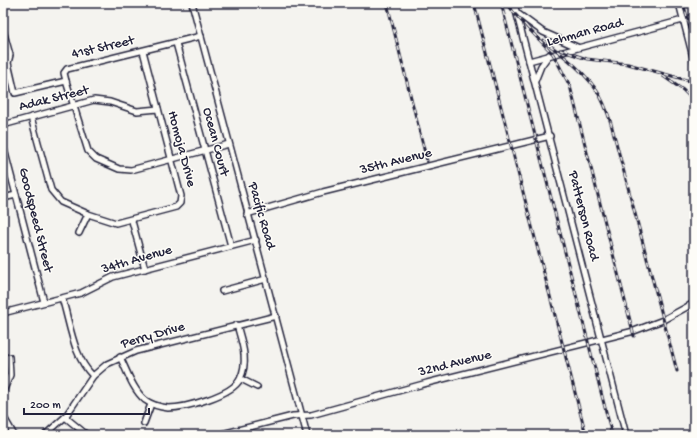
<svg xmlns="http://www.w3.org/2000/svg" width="697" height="438" font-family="'Gochi Hand',sans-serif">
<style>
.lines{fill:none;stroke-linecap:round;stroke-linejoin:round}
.minor-casing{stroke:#22223b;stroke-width:8}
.minor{stroke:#fdfcf7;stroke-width:5}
.rail-casing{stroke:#22223b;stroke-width:3}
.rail{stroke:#fdfcf7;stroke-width:1.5;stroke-dasharray:4.5;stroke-linecap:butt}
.labels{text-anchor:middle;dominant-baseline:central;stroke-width:3;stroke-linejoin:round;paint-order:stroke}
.street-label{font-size:14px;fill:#22223b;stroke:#fdfcf7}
</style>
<rect width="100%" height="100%" fill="#f4f3ef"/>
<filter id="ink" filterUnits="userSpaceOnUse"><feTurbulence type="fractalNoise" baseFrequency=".025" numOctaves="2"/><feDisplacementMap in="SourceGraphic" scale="8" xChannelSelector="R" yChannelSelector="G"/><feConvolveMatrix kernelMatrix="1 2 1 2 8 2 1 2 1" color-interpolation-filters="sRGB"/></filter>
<g filter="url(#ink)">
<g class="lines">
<g class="minor-casing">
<g id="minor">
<polyline points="192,3 307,435"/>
<polyline points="514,3 626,435"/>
<polyline points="679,3 694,61"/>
<polyline points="517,13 543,32 577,47"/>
<polyline points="3,30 10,55 8,63 15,93 66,81"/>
<polyline points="201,36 67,69 64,73 66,81 88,151 96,159 119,169 131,170 229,144"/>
<polyline points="176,43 231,246"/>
<polyline points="529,61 694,17"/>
<polyline points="535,81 541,66 549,55"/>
<polyline points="31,117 51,190 61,202 88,214 116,223 176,207 180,203 181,196 143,51"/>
<polyline points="3,125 94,100 110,102 137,111 158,109"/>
<polyline points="3,145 44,302"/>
<polyline points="3,198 16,195"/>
<polyline points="247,214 323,192 550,136"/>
<polyline points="132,221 145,269"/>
<polyline points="79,233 88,214"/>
<polyline points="222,291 266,279"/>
<path d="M62,298C70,323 73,357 93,376"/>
<polyline points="3,313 81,293 113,277 256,240"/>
<path d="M120,357C127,371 133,390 145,400C152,405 159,407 168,408C185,408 233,395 240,379C249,361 242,343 237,325"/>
<polyline points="241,379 257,387"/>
<polyline points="3,392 10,375 9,357"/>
<polyline points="3,416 14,435"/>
<polyline points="65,417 87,435"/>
<polyline points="144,423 151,404"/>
<polyline points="45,435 65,417 93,376 107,364 136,351 276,316"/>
<polyline points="218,435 293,416 311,415 427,383 634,331 663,320 694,303"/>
</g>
</g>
<use href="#minor" class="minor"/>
<g class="rail-casing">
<g id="rail">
<polyline points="387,3 427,161"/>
<polyline points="474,3 586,435"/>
<polyline points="501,3 612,435"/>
<polyline points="507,3 514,13 530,30"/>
<polyline points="683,3 694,41"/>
<polyline points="527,27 553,54 570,86 634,336"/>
<path d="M543,40C563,55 588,74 600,96C606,107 610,119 613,131L677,371"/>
<polyline points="560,50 587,59 628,64 694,82"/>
<polyline points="663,76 683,90 694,101"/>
</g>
</g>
<use href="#rail" class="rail"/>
</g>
</g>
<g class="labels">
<g class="street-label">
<text transform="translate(585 33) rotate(-15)">Lehman Road</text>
<text transform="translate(103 48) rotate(-13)">41st Street</text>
<text transform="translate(54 99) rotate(-14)">Adak Street</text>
<text transform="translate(215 142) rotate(75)">Ocean Court</text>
<text transform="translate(181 149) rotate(75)">Homoja Drive</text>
<text transform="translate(396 162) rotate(-14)">35th Avenue</text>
<text transform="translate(261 216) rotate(74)">Pacific Road</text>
<text transform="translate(583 216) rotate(76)">Patterson Road</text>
<text transform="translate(35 220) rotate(76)">Goodspeed Street</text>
<text transform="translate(137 260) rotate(-16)">34th Avenue</text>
<text transform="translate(153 336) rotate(-16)">Perry Drive</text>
<text transform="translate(455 364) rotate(-14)">32nd Avenue</text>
</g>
</g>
<rect width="697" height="438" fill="none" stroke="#fdfcf7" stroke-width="16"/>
<rect x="8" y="8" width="681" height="422" fill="none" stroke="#22223b" stroke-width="1.5" filter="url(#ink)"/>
<path d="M24 408v6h125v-6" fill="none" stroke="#22223b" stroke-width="2"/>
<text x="30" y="408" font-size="12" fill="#22223b" stroke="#fdfcf7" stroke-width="3" paint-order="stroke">200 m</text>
</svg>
